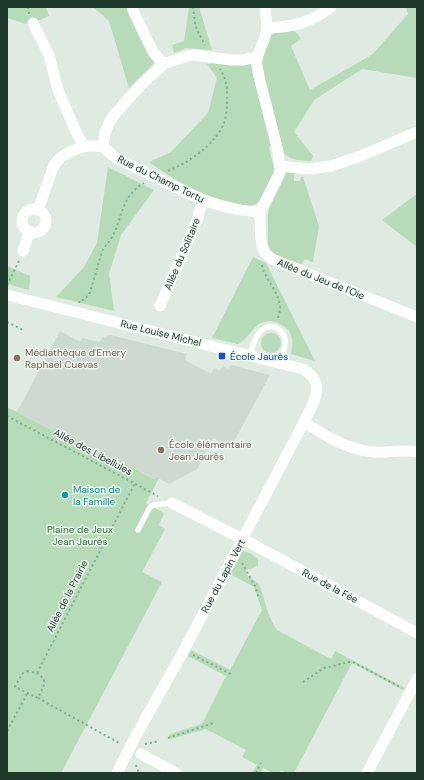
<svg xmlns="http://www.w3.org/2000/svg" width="424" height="780" font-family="'DM Sans',sans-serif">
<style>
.built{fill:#cdd9d1}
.green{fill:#b7dbb9}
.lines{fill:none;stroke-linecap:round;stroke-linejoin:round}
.path{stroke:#7fad95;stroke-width:2;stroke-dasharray:2 3;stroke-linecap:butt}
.lane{stroke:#fff;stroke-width:5.5}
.street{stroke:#fff;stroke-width:11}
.transit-dot{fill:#1a4fb4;stroke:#eef6f1;stroke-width:1.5}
.education-dot{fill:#8d6e63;stroke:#eef6f1;stroke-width:1.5}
.culture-dot{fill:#0f9aa8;stroke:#eef6f1;stroke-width:1.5}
.labels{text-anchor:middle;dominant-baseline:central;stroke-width:3;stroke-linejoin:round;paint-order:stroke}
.street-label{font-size:10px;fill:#20392d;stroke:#eef6f1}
.education-label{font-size:10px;fill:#785e54;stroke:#eef6f1;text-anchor:start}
.transit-label{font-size:10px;fill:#164399;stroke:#eef6f1;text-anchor:start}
.culture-label{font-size:10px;fill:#0d838f;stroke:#eef6f1;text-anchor:start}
.park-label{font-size:10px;fill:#2b6e37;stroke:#eef6f1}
</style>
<rect width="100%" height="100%" fill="#deeae2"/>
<polygon class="built" points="60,331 80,342 83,338 99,342 103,337 111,335 187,354 185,360 211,374 214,368 220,371 223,366 228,369 231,365 270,375 231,447 213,438 197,469 169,484 156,477 155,479 125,464 123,467 17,412"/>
<g class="green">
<polygon points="7,7 46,7 49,16 33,23 26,24 7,18"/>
<polygon points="93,7 128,7 149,55 154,62 153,64 129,88 109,21"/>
<polygon points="189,7 199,7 212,50 186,48 174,53 172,45 184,41"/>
<path d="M406,7H417V78L362,69L314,100L294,132L313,156L311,161C302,161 290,160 284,153L262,69C262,59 266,36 276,32C281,30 289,31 295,31L301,39L291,46L310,90L373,54L408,14Z"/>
<path d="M217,63H251L270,139V146L269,148L274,169V174C270,180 263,200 257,203C251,208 241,205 234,203C202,196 175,181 149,162L171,152L208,113L217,78L207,64Z"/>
<polygon points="108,167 154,190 121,235 109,274 114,311 56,297 84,267 97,243"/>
<path d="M287,172L294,173V181H300L301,177H303L319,226L313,262L305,259L301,264C293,261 274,256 270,249C267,244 268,236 268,230C268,223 267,216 269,209Z"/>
<polygon points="417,194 417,247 382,220"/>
<path d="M253,257L266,263L315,361L291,354C293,344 294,334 285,327C281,324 276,322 271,321C254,320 250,338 238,344L212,338Z"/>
<polygon points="7,266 30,276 29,290 7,284"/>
<circle cx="271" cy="343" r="10"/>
<polygon points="7,407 123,467 125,464 154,479 156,477 159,478 146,503 164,513 159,525 165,529 142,572 162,582 61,773 7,773"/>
<path d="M243,551L250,553L258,559V565L251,569H247L246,573L248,576L259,584C265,599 267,616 277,630L331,659L335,651L405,688L403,690L352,663L294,773H287L281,770L279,773H273L263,768L260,773H252L257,765L242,757L246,750L206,729L171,739L168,738L170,734L202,724L226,676L188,656L191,650L230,670L262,610L254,587L230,574V573L239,553Z"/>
</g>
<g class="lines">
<g class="path">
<polyline points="28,7 29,14"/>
<polyline points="193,7 195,24 197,30 205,45"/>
<path d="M168,171C188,163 216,144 224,123C227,115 227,105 227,96C227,85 226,78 220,69"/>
<path d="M262,265C265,280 279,291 280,307C280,311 279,316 277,320"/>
<polyline points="7,285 19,261"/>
<path d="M79,303L80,300H83L89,295L102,252C104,246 108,244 111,239C123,218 120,197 144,183"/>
<polyline points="7,322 23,330"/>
<polyline points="7,416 158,496"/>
<polyline points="242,563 255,586 259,599"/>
<polyline points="193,655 233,675"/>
<polygon points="27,671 37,673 44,679 44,685 38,698 15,687 22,674"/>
<polyline points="37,673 135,483"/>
<polyline points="303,682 324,668 349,662 353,662 400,687"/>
<polyline points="38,698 121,744"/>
<polyline points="7,731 27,694"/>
<polyline points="168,738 214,723"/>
<polyline points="145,744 159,741"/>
<polyline points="136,765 139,773"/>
<polyline points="256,773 261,763"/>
</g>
<g class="lane">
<path d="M250,356C253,345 255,332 267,327C271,326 274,326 278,329C282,332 284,334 285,339C286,347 282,356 280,364"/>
<polyline points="138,530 150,507 154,505 172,503"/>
</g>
<g class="street">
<polyline points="132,7 135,15 153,52 164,64 187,56 194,55 231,60 243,60 257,57"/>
<polyline points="33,23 49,55 58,90 76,132 84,146"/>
<path d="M267,28C292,27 311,23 331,7"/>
<path d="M164,64L140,86L114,115L109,123L105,133L103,147L116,158L194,196C214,205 237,211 260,212L279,174L280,166L277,147L259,77L256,60L264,40L267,28L265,7"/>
<polyline points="280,166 309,169 331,166 358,157 417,132"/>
<circle cx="34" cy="221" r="12"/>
<path d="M38,210L54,165C60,156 72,150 83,147C89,145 96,146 103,147"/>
<path d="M260,212C260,221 260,245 264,251C266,255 270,258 274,260L417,317"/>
<polyline points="23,251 29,233"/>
<path d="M7,295L303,369C328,384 313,403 304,422L184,650L133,741L117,773"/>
<polyline points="160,306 198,218 199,212 204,201"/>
<path d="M304,422C325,436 348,450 374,452C388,453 403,449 417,452"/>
<polyline points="172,503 256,546 417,633"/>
<polyline points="141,754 176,773"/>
<polyline points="367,773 417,679"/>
</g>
</g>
<rect class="transit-dot" x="218" y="352" width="8" height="8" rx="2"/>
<g class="education-dot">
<circle cx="17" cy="358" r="4"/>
<circle cx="161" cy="450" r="4"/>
</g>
<circle class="culture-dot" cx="65" cy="495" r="4"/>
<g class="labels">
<g class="street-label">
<text transform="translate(161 179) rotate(26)">Rue du Champ Tortu</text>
<text transform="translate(182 254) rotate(-67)">Allée du Solitaire</text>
<text transform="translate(321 279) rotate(22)">Allée du Jeu de l'Oie</text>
<text transform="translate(161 333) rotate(14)">Rue Louise Michel</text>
<text transform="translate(93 452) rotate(28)">Allée des Libellules</text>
<text transform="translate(223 576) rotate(-62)">Rue du Lapin Vert</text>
<text transform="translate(330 586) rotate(28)">Rue de la Fée</text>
<text transform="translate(67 596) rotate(-63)">Allée de la Prairie</text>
</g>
<g class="education-label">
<text x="25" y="352">Médiathèque d'Emery<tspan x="25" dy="12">Raphaël Cuevas</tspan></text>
<text x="169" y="444">École élémentaire<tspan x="169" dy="12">Jean Jaurès</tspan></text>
</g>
<g class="transit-label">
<text x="230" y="356">École Jaurès</text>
</g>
<g class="culture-label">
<text x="73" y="489">Maison de<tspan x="73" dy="12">la Famille</tspan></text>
</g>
<g class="park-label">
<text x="80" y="529">Plaine de Jeux<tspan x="80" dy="12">Jean Jaurès</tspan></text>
</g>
</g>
<rect width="424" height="780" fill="none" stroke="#20392d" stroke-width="16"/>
</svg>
